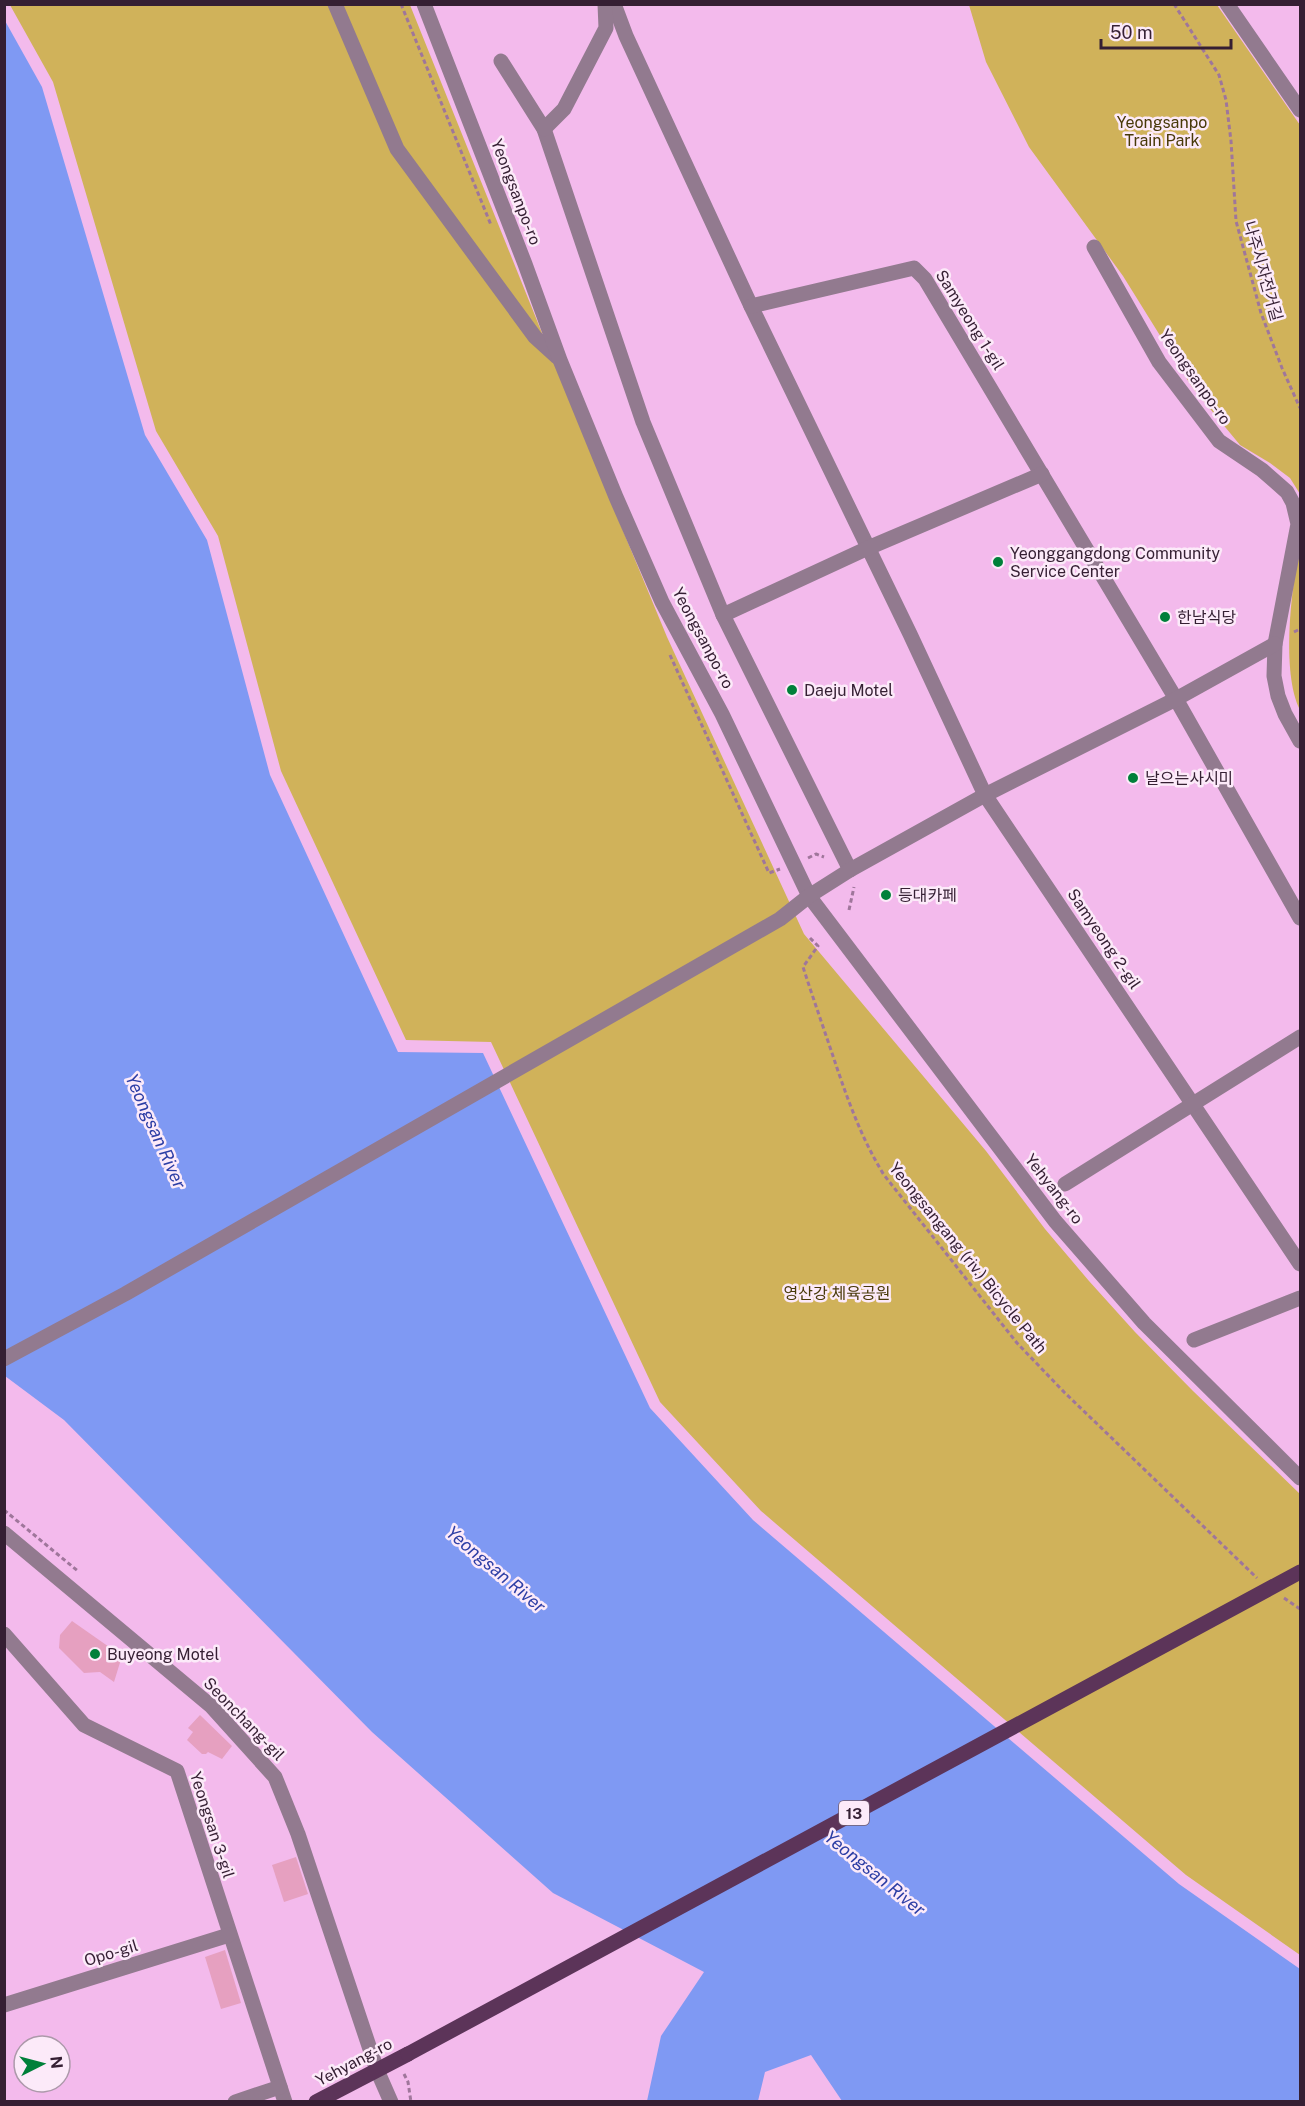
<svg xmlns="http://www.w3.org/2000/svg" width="1305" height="2106" font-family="'Public Sans','Noto Sans KR',sans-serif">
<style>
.green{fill:#d0b25a}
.water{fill:#7f99f3}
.building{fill:#e6a0c0}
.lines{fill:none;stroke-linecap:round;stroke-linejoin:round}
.path{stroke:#9f769b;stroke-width:3;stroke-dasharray:4.5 3;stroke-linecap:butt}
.minor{stroke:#927a8f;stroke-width:15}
.major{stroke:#5c3459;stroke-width:15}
.major-bridge{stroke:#5c3459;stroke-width:15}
.poi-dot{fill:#00803a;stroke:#fceaf9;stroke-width:2}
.labels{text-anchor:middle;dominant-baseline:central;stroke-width:5;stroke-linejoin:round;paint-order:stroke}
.shield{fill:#fceaf9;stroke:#715c6e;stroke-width:1.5}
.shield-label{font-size:15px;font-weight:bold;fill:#351f33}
.park-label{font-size:16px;fill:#483908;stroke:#fceaf9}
.street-label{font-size:16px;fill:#351f33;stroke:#fceaf9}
.poi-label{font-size:16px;fill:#351f33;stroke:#fceaf9;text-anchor:start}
.water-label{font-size:18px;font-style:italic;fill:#2d3ea5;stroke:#fceaf9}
</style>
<rect width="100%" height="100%" fill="#f3baec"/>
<g class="green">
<polygon points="10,5 410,5 569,400 667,637 804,934 986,1151 1045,1229 1089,1281 1135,1332 1193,1391 1300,1494 1300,1955 1186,1875 761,1511 660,1402 491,1042 406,1040 281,771 218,536 156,431 53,82"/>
<polygon points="969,5 1217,5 1300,125 1300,494 1290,478 1270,463 1240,445 1192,387 1123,276 1029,147 986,62"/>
<path d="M1300,547V710C1281,674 1291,587 1300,547Z"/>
</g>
<polygon class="water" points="4,19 42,87 145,435 207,540 270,775 398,1052 483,1053 650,1408 753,1520 1179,1884 1300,1969 1300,2101 842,2101 811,2055 765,2072 758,2101 647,2101 661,2036 704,1972 553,1893 372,1732 64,1420 5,1376"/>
<g class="building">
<polygon points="72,1621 122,1656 114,1682 100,1672 84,1673 59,1648 60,1635"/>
<polygon points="200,1715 232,1746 222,1759 208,1752 206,1754 202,1754 187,1740 193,1732 188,1728"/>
<polygon points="296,1857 308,1894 284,1902 272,1865"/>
<polygon points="225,1950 241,2003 221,2009 205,1957"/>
</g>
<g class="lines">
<g class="path">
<polyline points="401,4 491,225"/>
<polyline points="1174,4 1219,75 1226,100 1231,141 1236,221 1261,313 1282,368 1300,408"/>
<polyline points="1294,632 1300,629"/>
<polyline points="670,655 769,873 780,869"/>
<polyline points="808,858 816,854 824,857"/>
<polyline points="849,910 854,887"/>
<path d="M810,938L818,946L803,967C814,1001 826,1035 837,1068C850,1106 863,1141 884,1175L1017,1343L1064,1392L1257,1578"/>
<polyline points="4,1510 79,1572"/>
<polyline points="1284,1598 1300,1609"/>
<polyline points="404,2074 408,2082 411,2102"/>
</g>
<g class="minor">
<polyline points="335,4 397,149 535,337 557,357"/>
<polyline points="424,4 525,264 560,360 616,497 662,602 722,714 809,896 1055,1221 1144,1323 1300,1478"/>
<polyline points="614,4 626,36 751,306 910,634 985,795 1300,1264"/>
<polyline points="1227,4 1300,110"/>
<polyline points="501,61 544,129 643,422 723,615 850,870"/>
<polyline points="544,129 564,109 606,28 605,4"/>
<polyline points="1094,247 1159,362 1219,441 1262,470 1287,492 1293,503 1298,524 1275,644 1274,676 1278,696 1285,714 1300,741"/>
<polyline points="751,306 914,268 925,279 1176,699 1300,918"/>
<polyline points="723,615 868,548 1042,474"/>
<polyline points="1065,1184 1300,1037"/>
<polyline points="1194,1340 1300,1298"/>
<polyline points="4,1359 125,1294 780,919 809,896 850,870 985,795 1176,699 1275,644"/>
<polyline points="4,1533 211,1706 275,1777 298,1834 377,2070 391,2102"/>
<polyline points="4,1634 84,1725 177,1771 285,2102"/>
<polyline points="4,2005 229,1935"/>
<polyline points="235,2102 280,2087"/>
</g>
<polyline class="major" points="316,2102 408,2054"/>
<polyline class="major-bridge" points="408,2054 1300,1572"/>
</g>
<g class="poi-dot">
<circle cx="998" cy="562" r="6"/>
<circle cx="1165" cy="617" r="6"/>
<circle cx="792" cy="690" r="6"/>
<circle cx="1133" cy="778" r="6"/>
<circle cx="886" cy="895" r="6"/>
<circle cx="95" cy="1654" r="6"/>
</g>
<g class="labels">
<rect class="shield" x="839" y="1801" width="30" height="24" rx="4.5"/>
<g class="shield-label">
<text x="854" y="1813">13</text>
</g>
<g class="park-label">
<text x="1162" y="122">Yeongsanpo<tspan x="1162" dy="18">Train Park</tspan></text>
<text x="837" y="1293">영산강 체육공원</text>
</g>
<g class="street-label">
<text transform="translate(516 192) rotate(69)">Yeongsanpo-ro</text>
<text transform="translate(1263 271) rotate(74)">나주시자전거길</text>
<text transform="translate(970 320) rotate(58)">Samyeong 1-gil</text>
<text transform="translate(1195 377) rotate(55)">Yeongsanpo-ro</text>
<text transform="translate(703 638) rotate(62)">Yeongsanpo-ro</text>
<text transform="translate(1104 939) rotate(56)">Samyeong 2-gil</text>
<text transform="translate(1054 1189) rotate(52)">Yehyang-ro</text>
<text transform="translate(968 1258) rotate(51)">Yeongsangang (riv.) Bicycle Path</text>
<text transform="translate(244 1719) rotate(46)">Seonchang-gil</text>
<text transform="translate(212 1825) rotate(72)">Yeongsan 3-gil</text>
<text transform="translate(111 1953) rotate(-17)">Opo-gil</text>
<text transform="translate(354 2062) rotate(-28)">Yehyang-ro</text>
</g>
<g class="poi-label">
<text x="1010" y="553">Yeonggangdong Community<tspan x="1010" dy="18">Service Center</tspan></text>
<text x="1177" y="617">한남식당</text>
<text x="804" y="690">Daeju Motel</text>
<text x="1145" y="778">날으는사시미</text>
<text x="898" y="895">등대카페</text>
<text x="107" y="1654">Buyeong Motel</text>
</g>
<g class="water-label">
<text transform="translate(156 1131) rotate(66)">Yeongsan River</text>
<text transform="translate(496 1569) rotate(40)">Yeongsan River</text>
<text transform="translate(875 1873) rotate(39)">Yeongsan River</text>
</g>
</g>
<rect width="1305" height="2106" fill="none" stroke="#351f33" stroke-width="12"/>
<g transform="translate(42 2064) rotate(84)"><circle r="28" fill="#fceaf9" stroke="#ac99aa" stroke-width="1.5"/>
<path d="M0-4.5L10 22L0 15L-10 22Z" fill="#00803a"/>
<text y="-9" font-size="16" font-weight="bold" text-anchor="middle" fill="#351f33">N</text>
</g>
<path d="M1101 39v9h130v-9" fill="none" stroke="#351f33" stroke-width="3"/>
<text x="1110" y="39" font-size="18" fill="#351f33" stroke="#fceaf9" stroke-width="4.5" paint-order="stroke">50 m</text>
</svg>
